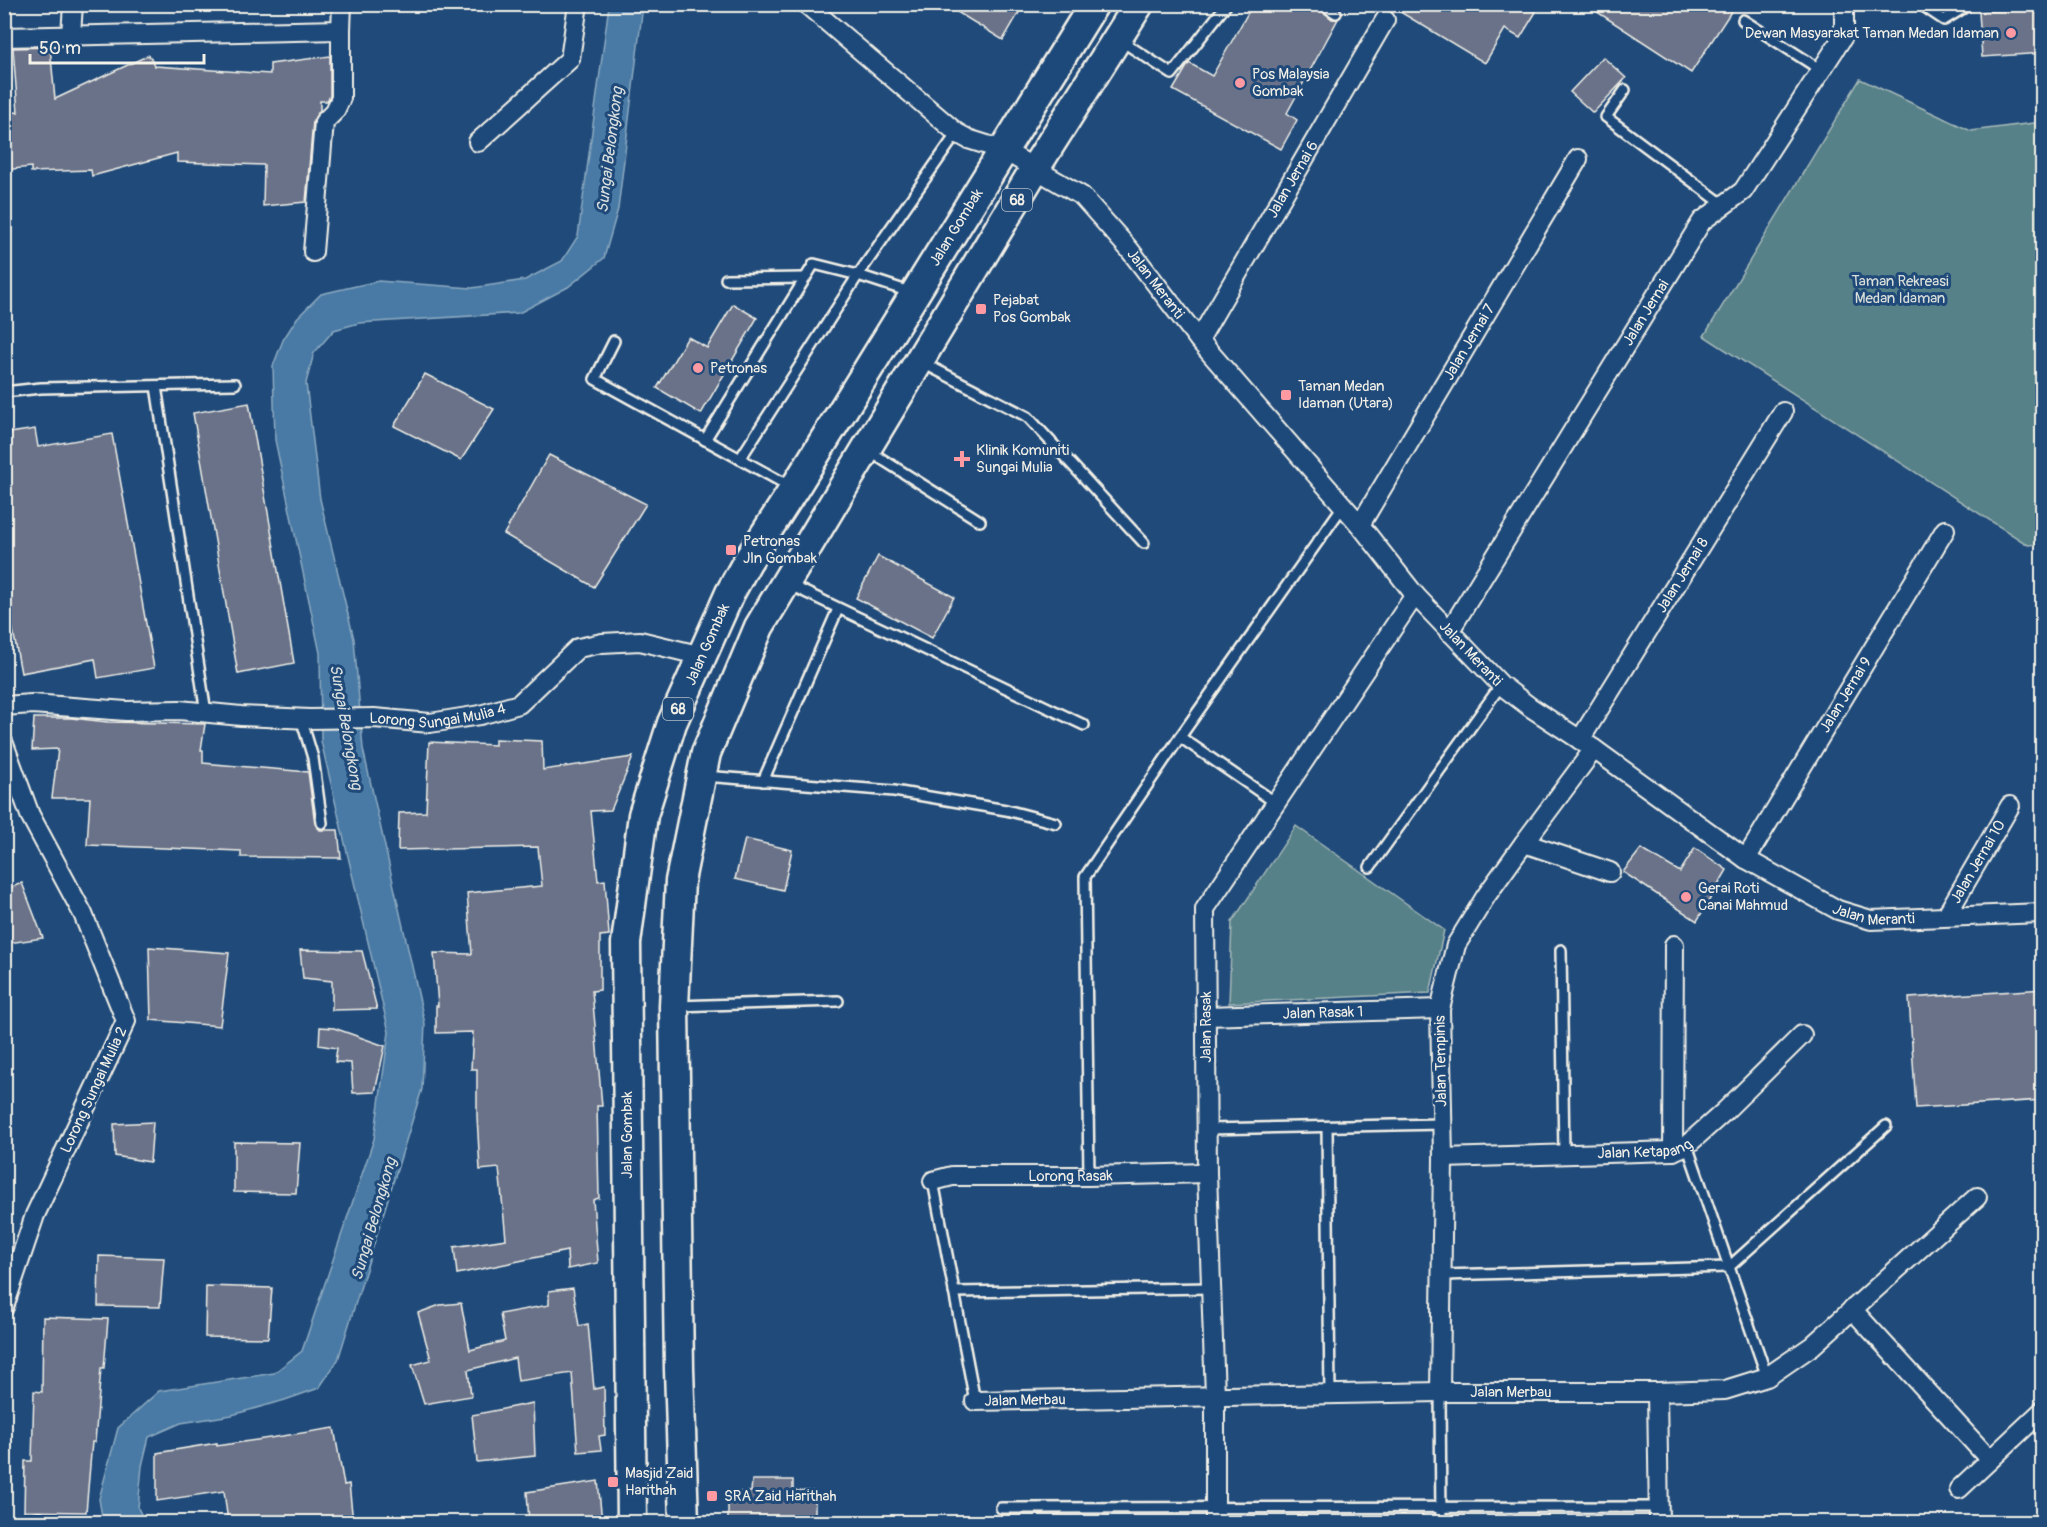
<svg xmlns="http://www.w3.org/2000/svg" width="2047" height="1527" font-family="Pangolin,sans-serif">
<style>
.green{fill:#578188;stroke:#a6b9b8;stroke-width:1.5}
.water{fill:#487aa5;stroke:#8daac0;stroke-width:1.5}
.building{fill:#697289;stroke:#f4f1e8;stroke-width:1.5}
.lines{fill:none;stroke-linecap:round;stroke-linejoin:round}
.service-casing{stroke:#f4f1e8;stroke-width:14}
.minor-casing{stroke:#f4f1e8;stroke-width:22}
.primary-casing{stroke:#f4f1e8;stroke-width:33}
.service{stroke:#1f4a7a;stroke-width:9}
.minor{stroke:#1f4a7a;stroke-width:18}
.primary{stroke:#1f4a7a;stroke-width:28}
.poi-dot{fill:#ff9aa2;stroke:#1f4a7a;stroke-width:2}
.labels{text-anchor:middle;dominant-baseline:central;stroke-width:6;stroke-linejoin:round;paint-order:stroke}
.shield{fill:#1f4a7a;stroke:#b4bfc7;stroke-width:1.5}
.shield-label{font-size:14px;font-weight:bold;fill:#f4f1e8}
.poi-label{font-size:15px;fill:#f4f1e8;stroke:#1f4a7a;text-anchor:start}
.street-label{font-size:15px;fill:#f4f1e8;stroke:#1f4a7a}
.park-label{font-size:15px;fill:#dce0da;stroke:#1f4a7a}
.water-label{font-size:16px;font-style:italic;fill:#dadfde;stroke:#1f4a7a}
</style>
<rect width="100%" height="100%" fill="#1f4a7a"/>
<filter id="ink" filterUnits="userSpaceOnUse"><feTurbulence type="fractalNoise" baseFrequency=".0167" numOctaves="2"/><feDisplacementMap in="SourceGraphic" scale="12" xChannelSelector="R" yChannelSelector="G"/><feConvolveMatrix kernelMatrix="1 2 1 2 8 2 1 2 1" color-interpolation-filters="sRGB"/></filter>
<g filter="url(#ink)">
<g class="green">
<polygon points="1860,79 1971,131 2042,122 2042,544 2028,545 1704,336"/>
<polygon points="1296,826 1444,930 1430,993 1229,1003 1232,922"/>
</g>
<polygon class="water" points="609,5 643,5 618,209 604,258 568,287 519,313 359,323 334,330 314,353 306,383 320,499 354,639 363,749 425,1024 422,1089 338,1360 319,1388 285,1400 232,1415 181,1423 149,1437 142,1466 138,1508 145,1522 103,1522 99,1499 118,1428 159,1391 274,1373 302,1351 374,1139 389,1032 321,741 320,653 275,440 273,366 283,340 297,318 321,294 378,281 472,288 525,280 562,261 578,236"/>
<g class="building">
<polygon points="944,4 1024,4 1003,40"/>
<polygon points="1253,4 1314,4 1332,19 1338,19 1287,113 1297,120 1281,149 1173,90 1189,63 1212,76"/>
<polygon points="1387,4 1524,4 1536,12 1520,38 1505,29 1485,63"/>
<polygon points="1585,4 1736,4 1691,73"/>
<polygon points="2043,8 2043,53 1982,57 1979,12"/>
<polygon points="50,47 55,99 149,55 155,66 270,74 270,64 330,56 330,96 327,101 320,101 320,110 313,121 306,202 263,206 264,165 177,162 177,153 92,176 91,170 31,172 31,167 4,170 4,113 18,112 13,48"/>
<polygon points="1603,57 1626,78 1593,113 1570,92"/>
<polygon points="733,304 757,318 701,414 657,388 688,337 707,348"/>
<polygon points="425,374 494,409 461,460 394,426"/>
<polygon points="249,403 294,663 238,674 193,413"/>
<polygon points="35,429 38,447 112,434 154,668 98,678 95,659 21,673 4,582 4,434"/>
<polygon points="549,455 646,504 594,587 504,534"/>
<polygon points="878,556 954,597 932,638 856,598"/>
<polygon points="34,718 71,718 108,722 205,724 201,750 203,750 203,763 308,772 315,824 320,830 338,830 341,858 241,857 241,851 87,845 90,798 52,798 58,749 32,750"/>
<polygon points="495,739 542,741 543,770 633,757 611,810 591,811 598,881 605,880 609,935 600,936 600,990 592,991 602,1106 597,1106 599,1198 593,1200 598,1263 568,1269 567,1251 457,1274 454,1247 506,1239 499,1168 480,1170 477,1116 477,1069 471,1069 473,1032 436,1033 436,1006 438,1006 434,953 472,954 467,893 542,886 538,847 398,850 399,813 426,812 429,742 495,745"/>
<polygon points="745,839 792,850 783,890 735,879"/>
<polygon points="1695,848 1727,870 1697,921 1623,872 1641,849 1680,872"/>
<polygon points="22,883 43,938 9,943 4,928 4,890"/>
<polygon points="149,947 229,953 220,1026 151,1020"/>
<polygon points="300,950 362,951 377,1009 332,1010 332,981 303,978"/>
<polygon points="2043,989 2043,1100 1916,1108 1909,998"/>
<polygon points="320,1027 334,1028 385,1046 375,1092 353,1093 351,1063 335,1062 337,1048 319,1045"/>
<polygon points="153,1122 150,1162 115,1156 114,1124"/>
<polygon points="234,1142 300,1143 296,1193 234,1192"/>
<polygon points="99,1256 164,1258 160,1307 98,1306"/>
<polygon points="206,1286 272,1288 268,1338 205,1337"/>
<polygon points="573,1288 579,1326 588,1324 594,1389 604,1387 605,1435 599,1436 601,1450 578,1452 572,1373 518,1381 515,1358 468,1370 471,1396 424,1404 412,1365 431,1360 418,1313 440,1305 461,1303 470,1350 505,1341 500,1314 549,1305 549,1291"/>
<polygon points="43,1317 108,1319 104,1368 101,1368 95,1442 92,1442 86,1512 24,1511 25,1461 32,1461 34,1391 42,1392"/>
<polygon points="533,1403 535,1456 477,1462 472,1415"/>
<polygon points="334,1428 344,1485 349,1484 353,1522 228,1522 224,1491 157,1501 157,1453 217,1443 217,1446"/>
<polygon points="752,1480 793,1480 793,1491 815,1491 815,1522 728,1522 728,1492 751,1492"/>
<polygon points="598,1481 602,1522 529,1522 527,1492"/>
</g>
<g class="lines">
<g class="service-casing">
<g id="service">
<polyline points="1322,4 1336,13"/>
<polyline points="1920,4 1944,20 1970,4"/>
<polyline points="1743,20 1821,70"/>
<polyline points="1120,40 1172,74 1227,4"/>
<polyline points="1625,90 1606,117 1724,205"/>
<polyline points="726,279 805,278"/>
<polyline points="614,341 595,379 791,487"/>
<polyline points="921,362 1028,417 1144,543"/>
<polyline points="156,386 206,713"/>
<polyline points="4,392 41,388 235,384"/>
<polyline points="705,440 814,264 858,275 957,133"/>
<polyline points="869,451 980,521"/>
<polyline points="740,459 858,275 910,292"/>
<polyline points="788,584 1084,725"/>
<polyline points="301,718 313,758 322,823"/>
<polyline points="1180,737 1276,803"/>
<polyline points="704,776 894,791 1006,810 1056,823"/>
<polyline points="763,781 838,609"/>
<polyline points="1370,867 1501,685"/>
<polyline points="1561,950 1564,1155"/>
<polyline points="676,1006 838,1001"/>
<polyline points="1327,1127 1330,1395"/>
<polyline points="1207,1129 1442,1124"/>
<polyline points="1687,1145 1767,1377"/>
<polyline points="1089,1176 1085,877 1180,737 1343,506"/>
<polyline points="933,1181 975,1401"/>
<polyline points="1442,1275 1729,1267 1886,1126"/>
<polyline points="954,1292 1211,1288"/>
<polyline points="1440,1392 1441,1522"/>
<path d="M1001,1508C1220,1507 1439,1509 1659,1507"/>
</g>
</g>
<g class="minor-casing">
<g id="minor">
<path id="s1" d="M806,4L957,133L968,139L1003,150L1082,196L1129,249L1199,340L1360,525L1415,595L1501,685L1530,707L1594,749L1746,859L1838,910L1871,920L2042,913"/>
<polyline points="71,35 73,4"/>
<polyline points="4,37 341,30 342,4"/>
<polyline points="478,142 570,59 578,4"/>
<polyline points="313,252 324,122 335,111 341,98 341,30"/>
<path id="s2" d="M1199,340L1385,20"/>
<path id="s3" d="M1360,525L1578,159"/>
<path id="s4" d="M1449,632L1702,221L1743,191L1844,35V4"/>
<path id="s5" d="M4,706L32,704L126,711L179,710L241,716L310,719L374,718L430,723L480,715L519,704L578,648L602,643L640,641L702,656"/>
<path id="s6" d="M1580,740L1783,412"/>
<polyline points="4,744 30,815 83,914 126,1021 35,1215 4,1307"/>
<polyline points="1524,843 1594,749"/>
<path id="s7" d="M1746,859L1945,530"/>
<path id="s8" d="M1946,916L2010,806"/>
<path id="s9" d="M1206,1016L1440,1009"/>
<polyline points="1673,1151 1674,945"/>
<path id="s10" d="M1443,1158L1673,1151L1687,1145L1725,1111L1802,1035"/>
<path id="s11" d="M933,1181L952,1176H1089L1207,1173"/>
<polyline points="1852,1309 1990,1460"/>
<polyline points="1440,1392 1443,1158 1440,1009 1456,945 1486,896 1524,843 1610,872"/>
<polyline points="1657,1392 1659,1522"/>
<path id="s12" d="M975,1401L1440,1392H1657L1725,1390L1767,1377L1812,1346L1977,1197"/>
<polyline points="1959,1489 2042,1411"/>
<polyline points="1215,1522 1215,1396 1207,1173 1205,909 1415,595"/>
</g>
</g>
<g class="primary-casing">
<g id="primary">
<path id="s13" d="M632,1522L626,943L643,815L672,723L730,593L747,562L794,489L1094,4"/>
<polyline points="684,1522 679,1369 674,1006 680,881 706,753 759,627 1034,170 1139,4"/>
</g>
</g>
<use href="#service" class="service"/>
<use href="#minor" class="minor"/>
<use href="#primary" class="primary"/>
</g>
</g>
<g class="poi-dot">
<circle cx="2011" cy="33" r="6"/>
<circle cx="1240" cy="83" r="6"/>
<rect x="975" y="303" width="12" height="12" rx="3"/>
<circle cx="698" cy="368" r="6"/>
<rect x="1280" y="389" width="12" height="12" rx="3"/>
<path d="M959 450h6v6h6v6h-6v6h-6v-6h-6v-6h6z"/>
<rect x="725" y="544" width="12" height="12" rx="3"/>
<circle cx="1686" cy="897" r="6"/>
<rect x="607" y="1476" width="12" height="12" rx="3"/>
<rect x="706" y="1490" width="12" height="12" rx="3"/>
</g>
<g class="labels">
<g class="shield">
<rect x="1002" y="189" width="30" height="22" rx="4.5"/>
<rect x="663" y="698" width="30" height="22" rx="4.5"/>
</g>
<g class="shield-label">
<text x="1017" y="200">68</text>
<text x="678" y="709">68</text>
</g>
<g class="poi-label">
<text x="1999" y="33" text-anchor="end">Dewan Masyarakat Taman Medan Idaman</text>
<text x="1252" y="74">Pos Malaysia<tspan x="1252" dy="17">Gombak</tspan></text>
<text x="993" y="300">Pejabat<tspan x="993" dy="17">Pos Gombak</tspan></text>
<text x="710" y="368">Petronas</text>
<text x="1298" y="386">Taman Medan<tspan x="1298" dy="17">Idaman (Utara)</tspan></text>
<text x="976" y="450">Klinik Komuniti<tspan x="976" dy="17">Sungai Mulia</tspan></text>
<text x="743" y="541">Petronas<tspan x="743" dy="17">Jln Gombak</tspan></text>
<text x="1698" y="888">Gerai Roti<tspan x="1698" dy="17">Canai Mahmud</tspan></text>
<text x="625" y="1473">Masjid Zaid<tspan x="625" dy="17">Harithah</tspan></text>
<text x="724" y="1496">SRA Zaid Harithah</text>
</g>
<g class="street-label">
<text stroke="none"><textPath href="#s2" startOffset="186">Jalan Jernai 6</textPath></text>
<text stroke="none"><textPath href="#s13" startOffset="1377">Jalan Gombak</textPath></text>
<text stroke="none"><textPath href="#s1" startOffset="454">Jalan Meranti</textPath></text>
<text stroke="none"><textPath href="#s4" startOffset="375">Jalan Jernai</textPath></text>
<text stroke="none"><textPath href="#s3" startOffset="213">Jalan Jernai 7</textPath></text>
<text stroke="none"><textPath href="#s6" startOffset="194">Jalan Jernai 8</textPath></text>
<text stroke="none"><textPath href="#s13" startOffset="891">Jalan Gombak</textPath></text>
<text stroke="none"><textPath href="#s1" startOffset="940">Jalan Meranti</textPath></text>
<text stroke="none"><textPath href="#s7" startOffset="192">Jalan Jernai 9</textPath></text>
<text stroke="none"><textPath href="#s5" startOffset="435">Lorong Sungai Mulia 4</textPath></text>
<text stroke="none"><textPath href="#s8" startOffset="63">Jalan Jernai 10</textPath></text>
<text stroke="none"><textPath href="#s1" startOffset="1426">Jalan Meranti</textPath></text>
<text stroke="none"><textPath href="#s9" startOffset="117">Jalan Rasak 1</textPath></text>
<text transform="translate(1206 1027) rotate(-90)">Jalan Rasak</text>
<text transform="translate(1441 1061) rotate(-91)">Jalan Tempinis</text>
<text transform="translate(94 1090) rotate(-65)">Lorong Sungai Mulia 2</text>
<text transform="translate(627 1135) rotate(-90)">Jalan Gombak</text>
<text stroke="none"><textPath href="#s10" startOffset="202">Jalan Ketapang</textPath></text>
<text stroke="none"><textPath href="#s11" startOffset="138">Lorong Rasak</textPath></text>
<text stroke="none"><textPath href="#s12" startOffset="536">Jalan Merbau</textPath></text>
<text stroke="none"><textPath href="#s12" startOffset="50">Jalan Merbau</textPath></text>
</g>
<g class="park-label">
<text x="1900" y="281">Taman Rekreasi<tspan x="1900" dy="17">Medan Idaman</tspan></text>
</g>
<g class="water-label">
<text transform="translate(610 150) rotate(-83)">Sungai Belongkong</text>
<text transform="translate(346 727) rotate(80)">Sungai Belongkong</text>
<text transform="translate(374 1219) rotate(-74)">Sungai Belongkong</text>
</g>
</g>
<rect width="2047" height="1527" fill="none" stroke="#1f4a7a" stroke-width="24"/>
<rect x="12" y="12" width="2023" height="1503" fill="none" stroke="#f4f1e8" stroke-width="2" filter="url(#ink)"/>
<path d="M30 54v9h174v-9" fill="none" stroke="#f4f1e8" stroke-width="3"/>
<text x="39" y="54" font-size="18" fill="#f4f1e8" stroke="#1f4a7a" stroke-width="4.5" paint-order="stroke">50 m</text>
</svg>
